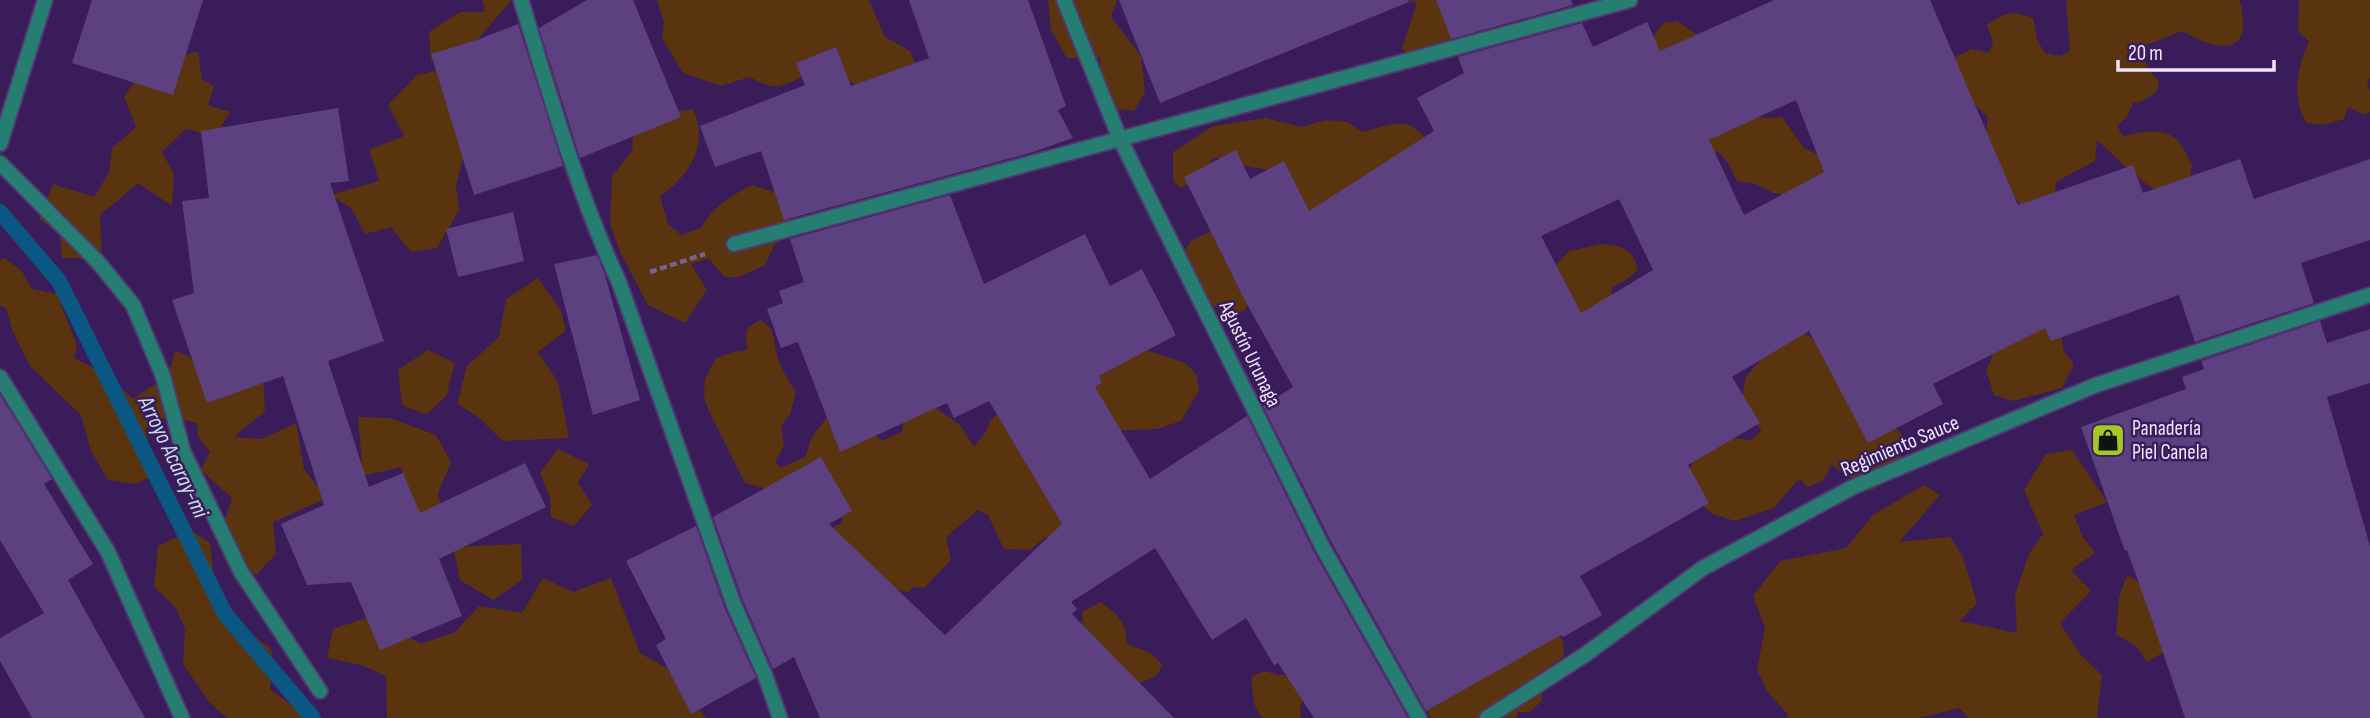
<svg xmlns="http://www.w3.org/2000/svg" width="2370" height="718" font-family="'Sofia Sans Condensed',sans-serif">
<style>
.green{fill:#59340e}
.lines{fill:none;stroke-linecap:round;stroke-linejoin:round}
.stream{stroke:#0a5784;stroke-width:16}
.building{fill:#5d4080;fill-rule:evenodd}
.minor-casing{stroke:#523870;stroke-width:18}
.path{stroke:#786292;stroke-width:4.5;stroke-dasharray:7 3.5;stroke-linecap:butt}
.minor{stroke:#267e73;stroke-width:14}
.labels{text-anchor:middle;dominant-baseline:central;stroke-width:5;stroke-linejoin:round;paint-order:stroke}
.street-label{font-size:21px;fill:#eee6fd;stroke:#391c59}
.poi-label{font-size:21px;fill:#eee6fd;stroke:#391c59;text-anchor:start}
.water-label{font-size:23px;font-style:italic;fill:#c9ddee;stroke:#391c59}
</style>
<rect width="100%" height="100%" fill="#391c59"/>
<g class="green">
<polygon points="482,0 512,0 477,40 431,62 429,32 460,12 485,12"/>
<path d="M657,0H869L885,37L910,51L918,72L861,91L835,68C826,70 816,71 807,75C780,86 779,93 750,77L721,86L683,73L662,38L664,23Z"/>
<polygon points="1048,0 1117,0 1111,17 1141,56 1145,92 1134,111 1104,107 1100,58 1067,58 1051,30"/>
<polygon points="1409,0 1445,0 1456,27 1444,56 1420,65 1402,48 1417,3"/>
<path d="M2066,0H2239C2243,8 2242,13 2243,22C2245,62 2201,42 2182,31L2147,45L2143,57L2151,73L2159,81L2157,91L2141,102L2133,103L2127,117L2117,126L2123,136C2140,133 2163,126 2177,140C2183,146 2187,156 2192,164L2189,183L2164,195C2138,181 2119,160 2097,140L2095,161L2056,182L2053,206L2035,221L2006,187L1986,133L1988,117L1965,96L1952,59L1972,49L1989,53L1993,42L1987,25C2006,12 2011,10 2033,18L2038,42L2045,53L2060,56L2070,51Z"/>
<path d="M2299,0H2370V78L2367,80L2370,93V112L2365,115L2348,107L2344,119L2323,125L2307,123C2291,99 2297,66 2309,42L2298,31Z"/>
<polygon points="1677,21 1720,50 1739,114 1767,118 1782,117 1804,148 1827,159 1861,140 1798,196 1774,193 1753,183 1737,181 1728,163 1718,151 1706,161 1643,51 1663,23"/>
<polygon points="198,51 202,80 214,86 208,105 230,112 215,136 186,129 162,152 174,174 172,206 138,183 100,215 102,258 62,258 60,235 39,219 53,184 94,197 109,173 112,148 136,127 124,97 142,70"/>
<polygon points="439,70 471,126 456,185 459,210 437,248 411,252 391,227 365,234 351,208 330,195 379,181 369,150 404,136 388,105 417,75"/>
<path d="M693,109C710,142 689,177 660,196L668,224L681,235L701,228C714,206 729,197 752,185L783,195L790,206L788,235L774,245L765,265L739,277H725L708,258L691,264L707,290L685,323L648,305L621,254L610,224L612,176L632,151L634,126L655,116Z"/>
<path d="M1266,118L1302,127L1325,120L1348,122L1362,132C1400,121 1410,115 1435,150L1252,298L1244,311L1229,317L1191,288L1178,262L1191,241L1221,226L1284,172L1251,167L1214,157C1204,173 1197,180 1180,188L1173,181V152L1213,126Z"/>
<path d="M1601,244C1622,246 1632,247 1638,270L1625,281L1612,287L1610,314L1620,360L1536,287L1569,251Z"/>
<polygon points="4,258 21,270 32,289 57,294 77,346 74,358 106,374 133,399 169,375 175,350 205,365 263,376 265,411 234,437 262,439 296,423 304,469 327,498 273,522 276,554 256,575 217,546 232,498 201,470 210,452 198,436 197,423 168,416 145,430 156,474 135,484 108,480 91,451 81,415 30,366 13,332 6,308 0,306 0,260"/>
<polygon points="538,278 561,311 566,331 538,352 558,382 569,438 503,441 477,416 457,404 467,366 499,337 506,299"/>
<path d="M760,320C778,331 772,339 777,355C780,368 789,381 796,392L790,414L781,426L784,446L775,462L781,468L805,457L812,437L828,416L866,422L881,441L902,432L904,414L926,401L960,425L974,447L985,433L991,419L1006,408L1102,511L1054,540L1045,537L1030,550L1004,549L988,515L978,510L946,537L951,560L924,588L913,587L909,592L886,588L820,535L843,522L838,503L780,500L760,487L745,483L709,411L704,396L705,379L716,358L733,352L747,350L746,336L748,327Z"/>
<polygon points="2059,326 2064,351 2074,365 2062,388 2013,401 1994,395 1986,370 1991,361 1996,332"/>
<path d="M1805,334L1848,361L1876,404L1904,438L1901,453L1903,472L1870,491L1830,464C1828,479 1820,483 1807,487L1801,480L1796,482L1774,508L1735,521L1712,514L1692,495L1686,477L1704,435L1751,440L1762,430L1740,409L1746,377L1774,345Z"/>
<polygon points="1123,342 1185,363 1196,374 1199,390 1181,421 1157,429 1108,431 1080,414 1098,350"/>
<polygon points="428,350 455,363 446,396 426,415 402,405 398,370"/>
<polygon points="358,417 390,418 436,435 451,462 438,493 445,525 413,523 401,467 363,476"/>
<polygon points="558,449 589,464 578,483 592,505 574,526 551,517 550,497 540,473"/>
<polygon points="2072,450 2107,502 2074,515 2082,536 2095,553 2071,570 2091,591 2060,623 2080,654 2102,675 2097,718 1969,718 1959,708 1919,718 1787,718 1788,715 1768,692 1757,670 1765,628 1753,596 1780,561 1846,548 1873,515 1924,485 1940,495 1899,542 1950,537 1963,557 1977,603 1960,621 2017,633 2015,595 2029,554 2043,534 2024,490 2046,454"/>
<polygon points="191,530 210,543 216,595 249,632 272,650 270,689 293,706 303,718 227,718 209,702 183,664 185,629 176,608 154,587 158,546"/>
<polygon points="521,544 522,580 493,600 460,580 453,547"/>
<polygon points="2127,575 2154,590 2169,649 2147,662 2137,647 2116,634 2119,597"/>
<polygon points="543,578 573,592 611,578 640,653 668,669 706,718 387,718 386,676 361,665 327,658 333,629 372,616 421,644 455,632 479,606 522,613"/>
<path d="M1101,602C1118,614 1127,623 1127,644C1141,650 1154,651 1162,666L1156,676L1135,685L1083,632L1082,612Z"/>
<path d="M1557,632L1563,641L1564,657C1540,671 1541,675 1542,701L1530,712H1518L1516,718H1431L1425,707Z"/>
<path d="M1265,671L1278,675H1296L1309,694L1300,705L1301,718H1263C1252,708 1252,691 1252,676Z"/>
</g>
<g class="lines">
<polyline class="stream" points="0,212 59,281 225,614 313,718"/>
</g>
<g class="building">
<polygon points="92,0 203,0 173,95 72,63"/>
<polygon points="587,0 633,0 681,117 580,158 539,28"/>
<polygon points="909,0 1028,0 1066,106 1058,110 1073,138 1030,153 784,220 761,151 715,167 700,126 805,85 796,63 836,47 851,86 929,58"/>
<polygon points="1119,0 1408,0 1409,2 1160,103"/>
<polygon points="1436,0 1571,0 1573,5 1451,39"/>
<path d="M1774,0H1930L2018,205L2133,165L2143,193L2240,159L2254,199L2370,159V240L2301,263L2314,303L2195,342L2179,295L2051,341L2045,328L1933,384L1943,404L1868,443L1809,331L1732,377L1760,423L1688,465L1709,503L1580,576L1602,615L1563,637L1561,635L1426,711L1332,543L1263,406L1293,387L1244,299L1184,177L1236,150L1250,179L1284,161L1309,211L1434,131L1417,98L1464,73L1458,57L1582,23L1593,47L1647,22L1660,51ZM1796,100L1824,172L1744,215L1709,140ZM1619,199L1653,270L1581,313L1541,236Z"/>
<polygon points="518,24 563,166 474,195 431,54 477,40"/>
<polygon points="338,108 349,181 330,183 384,341 328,361 369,487 403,473 420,513 525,463 546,507 439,559 462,616 380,650 351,582 307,585 281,524 324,505 283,376 207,403 172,300 194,293 182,201 209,198 201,131"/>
<polygon points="950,195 984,284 1085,234 1110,286 1142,269 1176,335 1099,376 1102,383 1095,387 1150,479 1247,416 1314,552 1408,718 1314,718 1278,663 1274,665 1246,618 1212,640 1155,548 1071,602 1077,609 1072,614 1174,718 820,718 794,657 773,669 743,601 713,517 821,457 852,511 829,524 945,635 1062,524 989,401 954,418 947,403 840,452 798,342 781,348 767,309 783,303 779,291 804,282 790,239"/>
<polygon points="513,212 524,261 458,277 446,229"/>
<polygon points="597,255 605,275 640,400 593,415 554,264"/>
<polygon points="2320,321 2327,343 2370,329 2370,383 2327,397 2370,546 2370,718 2185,718 2152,620 2127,550 2125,551 2081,427 2186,389 2182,377 2204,369 2201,361"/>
<polygon points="0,395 52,479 44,484 93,564 68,580 145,718 32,718 0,661 0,638 44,613 0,540"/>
<polygon points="696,526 725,609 756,678 691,714 656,645 666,639 626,561"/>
</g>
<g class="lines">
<g class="minor-casing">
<g id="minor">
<path d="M521,0C550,95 577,192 619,282L734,605L765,675L780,718"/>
<polyline points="1064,0 1120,139 1323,548 1419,718"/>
<polyline points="0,144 45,0"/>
<polyline points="0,163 98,262 133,305 163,376 183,451 241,572 320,691"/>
<polyline points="734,244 1630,0"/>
<polyline points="0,377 108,552 182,718"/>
<polyline points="1487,718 1586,654 1703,568 1853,487 2096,385 2370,295"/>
</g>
</g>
<polyline class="path" points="650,272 705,254"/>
<use href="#minor" class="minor"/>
</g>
<defs>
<g id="shop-square" transform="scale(1.75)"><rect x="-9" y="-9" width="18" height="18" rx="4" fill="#a3c926" stroke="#391c59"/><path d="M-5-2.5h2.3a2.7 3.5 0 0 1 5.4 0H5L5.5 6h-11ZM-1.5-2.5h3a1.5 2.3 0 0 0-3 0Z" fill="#111"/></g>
</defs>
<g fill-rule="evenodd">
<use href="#shop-square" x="2108" y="440"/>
</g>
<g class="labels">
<g class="street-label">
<text transform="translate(1250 354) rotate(64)">Agustín Urunaga</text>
<text transform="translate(1900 446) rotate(-23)">Regimiento Sauce</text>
</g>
<g class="poi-label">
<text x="2132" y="428">Panadería<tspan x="2132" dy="24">Piel Canela</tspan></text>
</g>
<g class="water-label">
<text transform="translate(173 457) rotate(64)">Arroyo Acaray-mi</text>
</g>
</g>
<path d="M2118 60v10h156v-10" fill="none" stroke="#eee6fd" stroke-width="3.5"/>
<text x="2128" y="60" font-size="21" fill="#eee6fd" stroke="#391c59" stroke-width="5" paint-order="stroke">20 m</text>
</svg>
